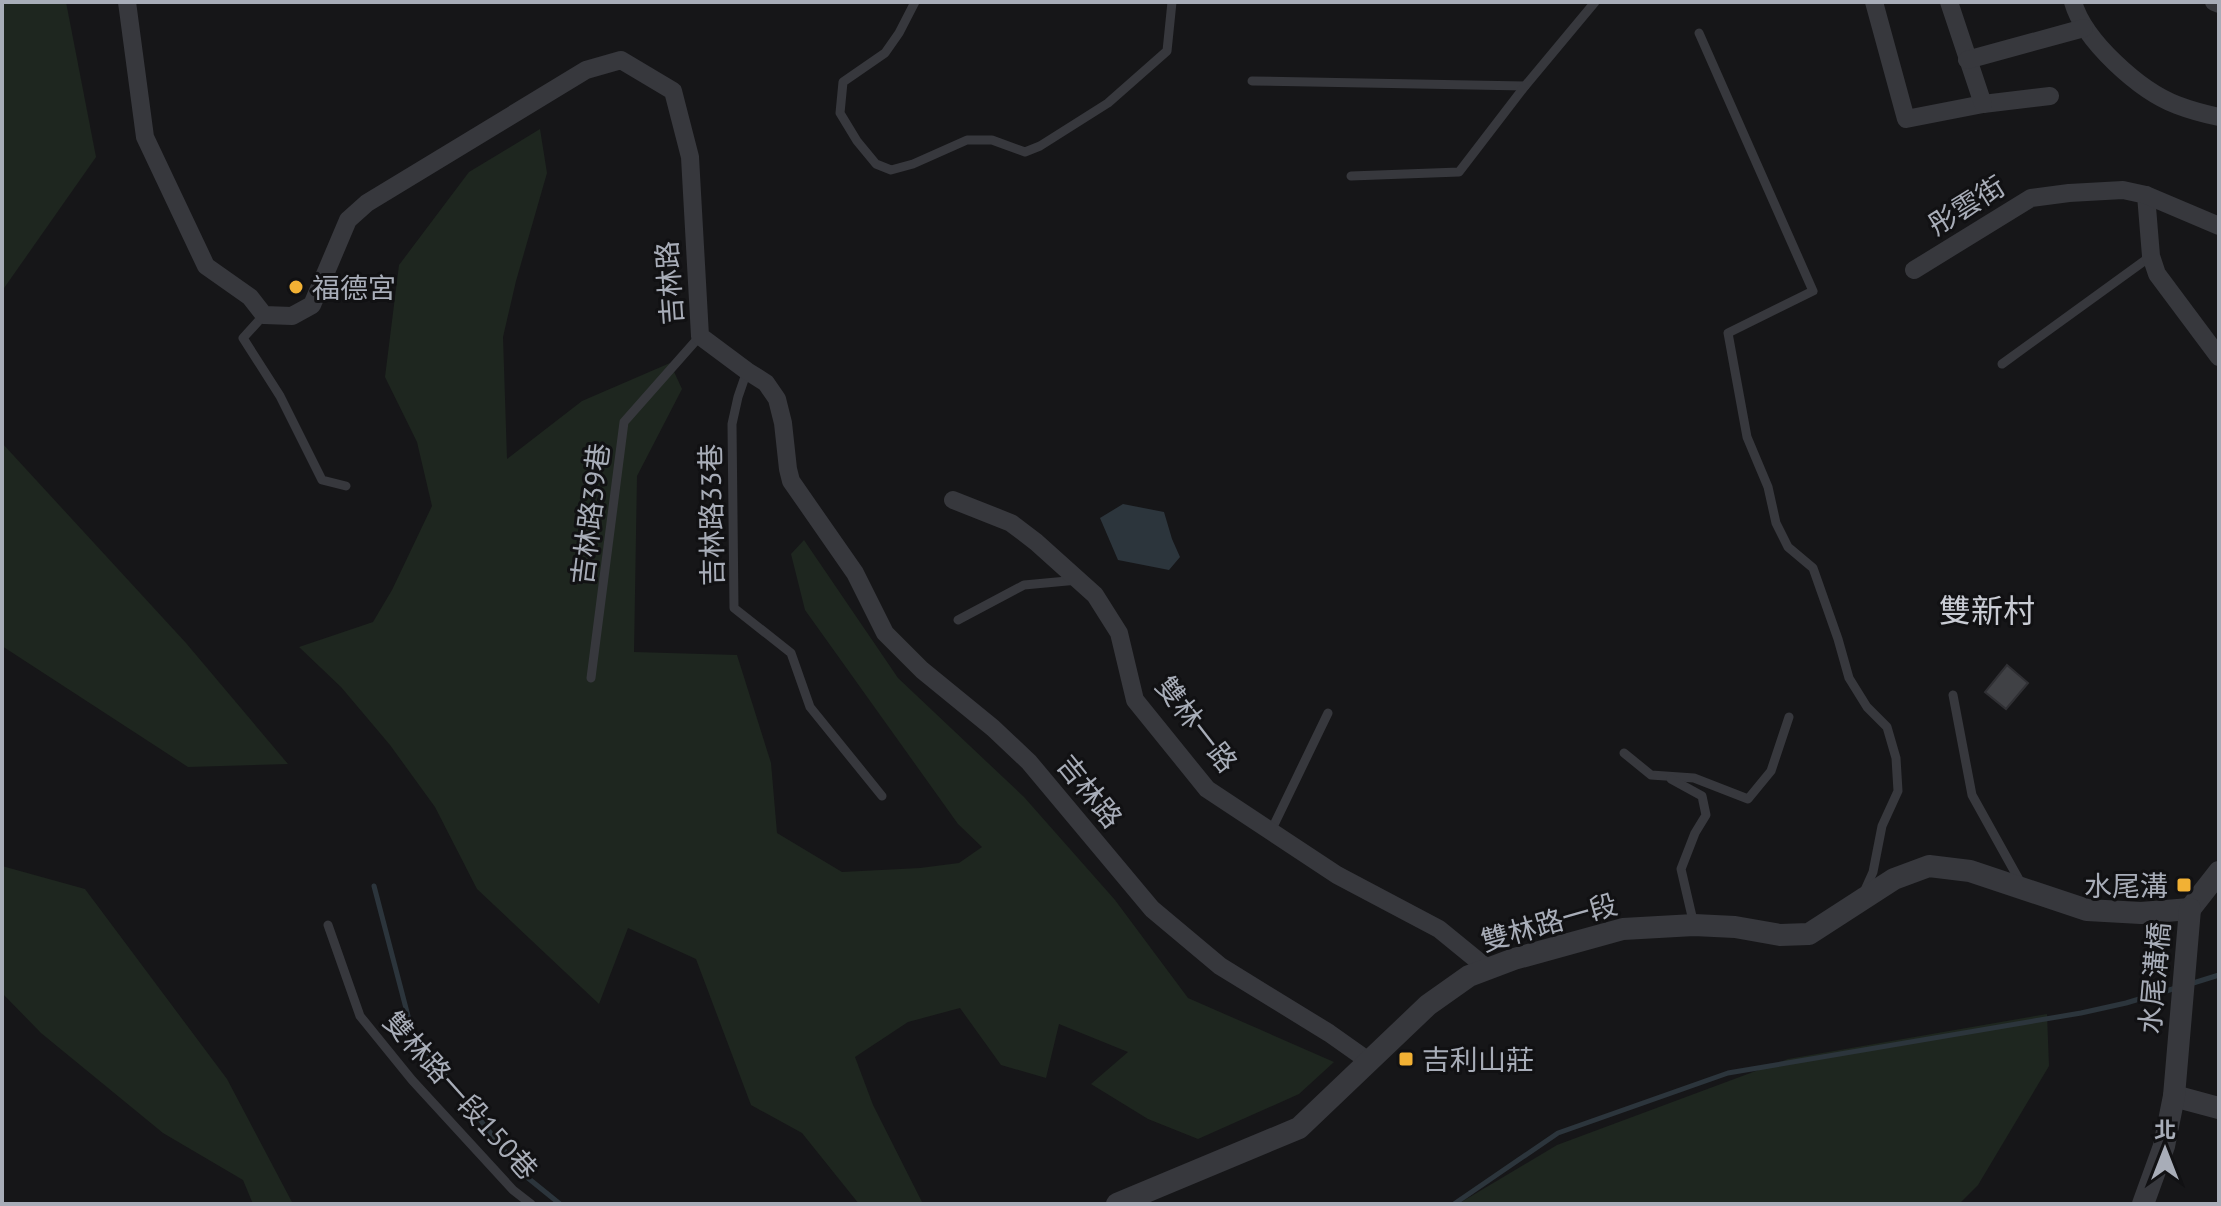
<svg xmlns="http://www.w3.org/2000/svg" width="2221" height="1206" font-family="'PT Sans','Noto Sans TC',sans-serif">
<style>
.green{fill:#1e261f}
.water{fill:#2c353c}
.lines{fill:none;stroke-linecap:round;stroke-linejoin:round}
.stream{stroke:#2c353c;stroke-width:5}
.building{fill:#404145;stroke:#303034;stroke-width:2}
.service{stroke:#37383d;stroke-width:9}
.minor{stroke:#37383d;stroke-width:18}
.tertiary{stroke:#37383d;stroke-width:22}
.poi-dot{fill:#f2b134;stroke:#111113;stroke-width:3}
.labels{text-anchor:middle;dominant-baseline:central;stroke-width:6;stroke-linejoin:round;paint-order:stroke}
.street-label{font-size:28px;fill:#a8adb8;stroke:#111113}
.poi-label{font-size:28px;fill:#a8adb8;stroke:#111113;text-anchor:start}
.quarter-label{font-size:32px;fill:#c9ccd4;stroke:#111113}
</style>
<rect width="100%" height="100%" fill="#161618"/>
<g class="green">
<polygon points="2,2 66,2 96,157 2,291"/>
<polygon points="540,129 547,173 516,281 503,337 507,459 582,401 670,363 682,389 637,476 634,652 737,655 771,763 777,833 842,872 920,868 959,863 982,847 958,824 805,610 791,554 804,540 898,678 1024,797 1115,900 1188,998 1334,1062 1299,1094 1198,1139 1148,1119 1091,1084 1128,1052 1059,1024 1046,1078 1001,1065 960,1008 908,1022 855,1057 873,1105 923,1204 859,1204 802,1133 751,1105 696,959 628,928 599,1004 477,889 435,807 390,745 341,687 299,647 373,622 392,590 432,506 417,442 385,377 399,265 469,172"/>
<polygon points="2,443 186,643 288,764 188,767 2,646"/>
<polygon points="2,866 85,889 227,1079 293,1204 253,1204 243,1180 163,1133 41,1033 2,993"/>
<polygon points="2047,1014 2049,1066 1978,1185 1959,1204 1458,1204 1557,1145 1788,1059"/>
</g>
<polygon class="water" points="1123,504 1164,512 1172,539 1180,557 1169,570 1118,560 1100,518"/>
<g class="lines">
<g class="stream">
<polyline points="374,886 413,1035 523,1174 560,1204"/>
<polyline points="2190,984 2219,975"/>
<polyline points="1454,1204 1558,1133 1728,1073 2081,1013 2126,1003 2176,988"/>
</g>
</g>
<polygon class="building" points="2007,665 2028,683 2006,709 1985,692"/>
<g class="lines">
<g class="service">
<polyline points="915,2 899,33 885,53 843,82 840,113 857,141 876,164 891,170 913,164 967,140 992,140 1025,152 1040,146 1108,103 1167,51 1172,2"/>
<polyline points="1699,33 1813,291 1728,333 1747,437 1768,487 1776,523 1788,547 1813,568 1838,639 1849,678 1867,707 1887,727 1896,758 1898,791 1882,826 1873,872 1864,892"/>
<polyline points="1252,81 1525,86"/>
<polyline points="1351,176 1459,172 1525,86 1595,2"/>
<polyline points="264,315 243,338 280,396 322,480 346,486"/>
<polyline points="2002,364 2151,256"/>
<polyline points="747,371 738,397 732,424 734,608 791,653 810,707 882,796"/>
<polyline points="958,620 1024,585 1078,580"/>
<polyline points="591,678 624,422 700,336"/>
<polyline points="1953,695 1972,795 2022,885"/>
<polyline points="1624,753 1651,775 1694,778 1748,799 1771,771 1789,717"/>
<polyline points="1671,779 1702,796 1706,815 1695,833 1681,869 1694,925"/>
<polyline points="1271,831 1328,713"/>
<polyline points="328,925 360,1016 412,1080 513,1190 531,1204"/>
</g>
<g class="minor">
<polyline points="127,2 145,137 206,266 250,297 264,315 292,316 312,305 348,220 367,203 586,70 621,60 673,91 690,157 700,336 747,371 766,383 777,399 783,423 788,469 791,481 855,573 885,633 922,670 993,728 1029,762 1152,909 1220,966 1329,1033 1370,1062"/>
<polyline points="1874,2 1906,119 1983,104 2050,96"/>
<polyline points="1949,2 1983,104"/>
<path d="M2073,2C2084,41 2140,91 2177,105C2190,110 2205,114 2219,117"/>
<polyline points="2214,2 2219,4"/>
<polyline points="1967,60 2084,28"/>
<polyline points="2146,195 2151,256 2157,274 2219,357"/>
<polyline points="1914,270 2031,198 2069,193 2123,190 2146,195 2219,226"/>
<polyline points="953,500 1011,523 1036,542 1095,595 1119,633 1135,700 1207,789 1337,875 1439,929 1488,969"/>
</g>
<g class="tertiary">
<polyline points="2190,909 2219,872"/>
<polyline points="2174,1096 2219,1108"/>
<polyline points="1117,1204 1299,1128 1428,1005 1469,976 1514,959 1623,929 1694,925 1735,927 1780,935 1809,934 1894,879 1929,866 1970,871 2087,910 2141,913 2190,909"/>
<polyline points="2143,1204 2164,1146 2174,1096 2190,909"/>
</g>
</g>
<g class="poi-dot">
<circle cx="296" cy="287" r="8"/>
<rect x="2176" y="877" width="16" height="16" rx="4"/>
<rect x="1398" y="1051" width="16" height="16" rx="4"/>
</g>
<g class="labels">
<g class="street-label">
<text transform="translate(1966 205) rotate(-32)">彤雲街</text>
<text transform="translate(669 283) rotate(-94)">吉林路</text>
<text transform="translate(590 514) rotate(-83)">吉林路39巷</text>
<text transform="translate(711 515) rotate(-91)">吉林路33巷</text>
<text transform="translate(1197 724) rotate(52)">雙林一路</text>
<text transform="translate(1090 791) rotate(51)">吉林路</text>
<text transform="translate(1549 922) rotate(-16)">雙林路一段</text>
<text transform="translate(2154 978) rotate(-85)">水尾溝橋</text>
<text transform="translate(461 1095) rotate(48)">雙林路一段150巷</text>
</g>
<g class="poi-label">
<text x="312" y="287">福德宮</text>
<text x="2168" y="885" text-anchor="end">水尾溝</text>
<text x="1422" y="1059">吉利山莊</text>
</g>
<g class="quarter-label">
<text x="1987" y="610">雙新村</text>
</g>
</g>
<rect width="2221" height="1206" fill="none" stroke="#a8adb8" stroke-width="8"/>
<g transform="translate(2165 1150)" stroke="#111113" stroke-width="6" paint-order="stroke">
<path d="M0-6L14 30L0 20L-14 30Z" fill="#a8adb8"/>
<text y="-12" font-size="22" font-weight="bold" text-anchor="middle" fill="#a8adb8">北</text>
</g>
</svg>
